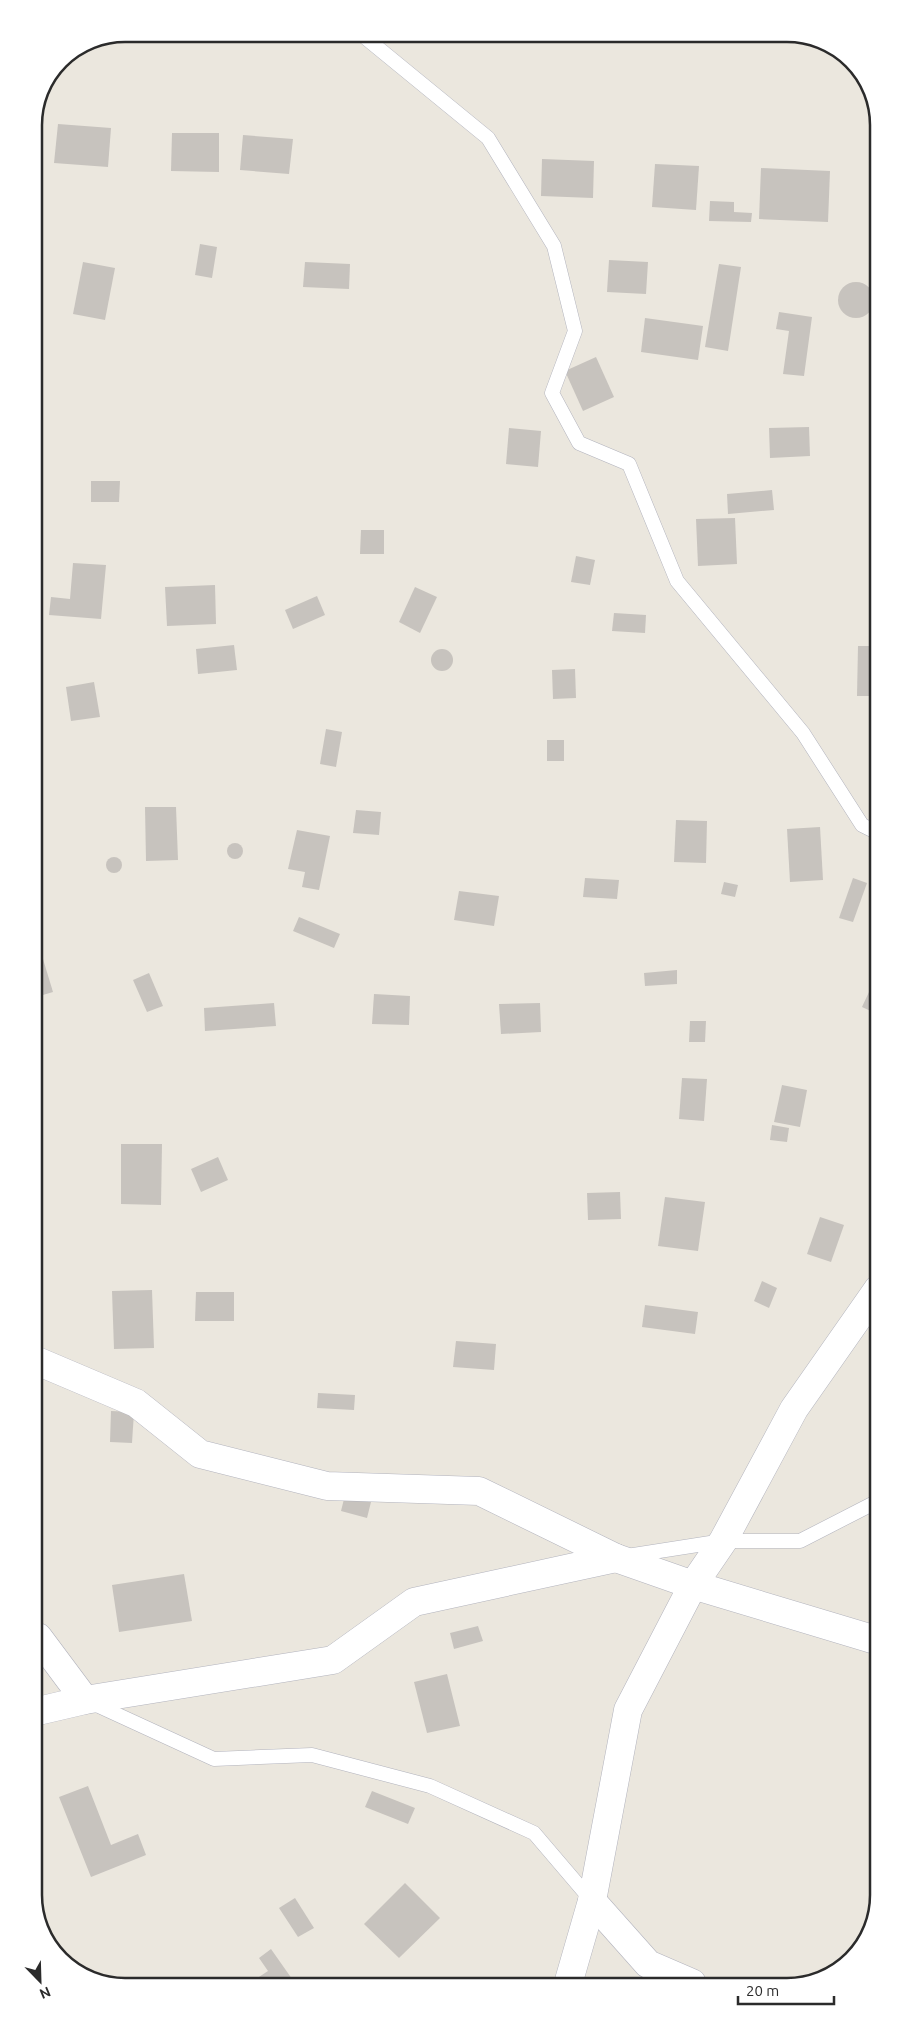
<svg xmlns="http://www.w3.org/2000/svg" width="913" height="2021" font-family="Ubuntu,sans-serif">
<style>
.building{fill:#c7c3be}
.lines{fill:none;stroke-linecap:round;stroke-linejoin:round}
.lane-casing{stroke:#b2b3bd;stroke-width:15}
.street-casing{stroke:#b2b3bd;stroke-width:29}
.lane{stroke:#fff;stroke-width:14}
.street{stroke:#fff;stroke-width:28}
.rim{fill:none;stroke:#2b2b2b;stroke-width:2.5}
</style>
<rect width="100%" height="100%" fill="#ebe7de"/>
<g class="building">
<polygon points="58,124 111,128 108,167 54,163"/>
<polygon points="172,133 219,133 219,172 171,171"/>
<polygon points="243,135 293,139 289,174 240,170"/>
<polygon points="542,159 594,161 593,198 541,196"/>
<polygon points="655,164 699,166 696,210 652,207"/>
<polygon points="761,168 830,171 828,222 759,219"/>
<polygon points="710,201 734,202 734,212 752,213 751,222 709,221"/>
<polygon points="200,244 217,247 212,278 195,275"/>
<polygon points="609,260 648,262 646,294 607,292"/>
<polygon points="83,262 115,268 105,320 73,314"/>
<polygon points="305,262 350,264 349,289 303,287"/>
<polygon points="719,264 741,267 728,351 705,347"/>
<circle cx="856" cy="300" r="18"/>
<polygon points="779,312 812,317 804,376 783,374 789,331 776,329"/>
<polygon points="645,318 703,326 698,360 641,352"/>
<polygon points="596,357 614,397 583,411 565,371"/>
<polygon points="809,427 810,456 770,458 769,428"/>
<polygon points="509,428 541,431 538,467 506,464"/>
<polygon points="91,481 120,481 119,502 91,502"/>
<polygon points="869,481 875,481 875,519 870,519"/>
<polygon points="772,490 774,510 728,514 727,494"/>
<polygon points="735,518 737,564 698,566 696,519"/>
<polygon points="361,530 384,530 384,554 360,554"/>
<polygon points="576,556 595,560 590,585 571,582"/>
<polygon points="73,563 106,565 101,619 49,615 51,597 70,599"/>
<polygon points="215,585 216,624 167,626 165,587"/>
<polygon points="415,587 437,597 420,633 399,622"/>
<polygon points="317,596 325,615 293,629 285,610"/>
<polygon points="614,613 646,615 645,633 612,631"/>
<polygon points="234,645 237,670 198,674 196,649"/>
<polygon points="858,646 876,646 876,696 857,696"/>
<circle cx="442" cy="660" r="11"/>
<polygon points="575,669 576,698 553,699 552,670"/>
<polygon points="94,682 100,717 71,721 66,687"/>
<polygon points="326,729 342,732 336,767 320,764"/>
<rect x="547" y="740" width="17" height="21"/>
<polygon points="145,807 176,807 178,860 146,861"/>
<polygon points="356,810 381,812 379,835 353,833"/>
<polygon points="676,820 707,821 706,863 674,862"/>
<polygon points="820,827 823,880 790,882 787,829"/>
<polygon points="297,830 330,836 319,890 302,887 305,872 288,869"/>
<circle cx="235" cy="851" r="8"/>
<circle cx="114" cy="865" r="8"/>
<polygon points="585,878 619,880 617,899 583,897"/>
<polygon points="853,878 867,883 853,922 839,918"/>
<polygon points="724,882 738,885 735,897 721,894"/>
<polygon points="459,891 499,896 494,926 454,920"/>
<polygon points="299,917 340,934 334,948 293,931"/>
<polygon points="36,936 53,992 36,997"/>
<polygon points="677,970 677,984 645,986 644,973"/>
<polygon points="149,973 163,1006 147,1012 133,980"/>
<polygon points="869,992 877,996 877,1014 862,1007"/>
<polygon points="374,994 410,996 409,1025 372,1024"/>
<polygon points="274,1003 276,1026 205,1031 204,1008"/>
<polygon points="540,1003 541,1032 501,1034 499,1004"/>
<polygon points="690,1021 706,1021 705,1042 689,1042"/>
<polygon points="682,1078 707,1079 704,1121 679,1119"/>
<polygon points="782,1085 807,1090 800,1127 774,1122"/>
<polygon points="772,1125 789,1128 787,1142 770,1140"/>
<polygon points="121,1144 162,1144 161,1205 121,1204"/>
<polygon points="218,1157 228,1180 201,1192 191,1169"/>
<polygon points="620,1192 621,1219 588,1220 587,1193"/>
<polygon points="665,1197 705,1202 698,1251 658,1246"/>
<polygon points="820,1217 844,1225 831,1262 807,1254"/>
<polygon points="762,1281 777,1288 769,1308 754,1301"/>
<polygon points="152,1290 154,1348 114,1349 112,1291"/>
<polygon points="196,1292 234,1292 234,1321 195,1321"/>
<polygon points="645,1305 698,1312 695,1334 642,1327"/>
<polygon points="456,1341 496,1344 494,1370 453,1367"/>
<polygon points="318,1393 355,1395 354,1410 317,1408"/>
<polygon points="111,1411 134,1412 132,1443 110,1442"/>
<polygon points="345,1495 371,1502 367,1518 341,1511"/>
<polygon points="184,1574 192,1621 119,1632 112,1585"/>
<polygon points="478,1626 483,1641 454,1649 450,1633"/>
<polygon points="447,1674 460,1726 427,1733 414,1682"/>
<polygon points="88,1786 111,1845 138,1834 146,1855 91,1877 59,1797"/>
<polygon points="372,1791 415,1808 408,1824 365,1807"/>
<polygon points="405,1883 440,1918 399,1958 364,1924"/>
<polygon points="295,1898 314,1928 298,1937 279,1908"/>
<polygon points="271,1949 297,1986 257,1986 253,1981 268,1971 259,1958"/>
</g>
<g class="lines">
<g class="lane-casing">
<g id="lane">
<polyline points="361,34 488,138 554,246 575,331 552,393 579,443 629,464 677,581 803,733 862,825 876,832"/>
<polyline points="627,1556 723,1541 800,1541 878,1501"/>
<polyline points="90,1702 214,1759 312,1755 430,1786 534,1833 592,1901"/>
</g>
</g>
<g class="street-casing">
<g id="street">
<polyline points="37,1361 136,1403 200,1454 327,1486 479,1491 616,1558 693,1585 879,1641"/>
<polyline points="38,1637 85,1700"/>
<polyline points="38,1711 85,1700 333,1660 414,1602 616,1558"/>
<polyline points="592,1901 648,1964 692,1983"/>
<polyline points="568,1984 592,1901 628,1710 693,1585 723,1541 794,1409 878,1289"/>
</g>
</g>
<use href="#lane" class="lane"/>
<use href="#street" class="street"/>
</g>
<path d="M0 0H913V2021H0ZM125 42H787A83 83 0 0 1 870 125V1895A83 83 0 0 1 787 1978H125A83 83 0 0 1 42 1895V125A83 83 0 0 1 125 42Z" fill="#fff" fill-rule="evenodd"/>
<path class="rim" d="M125 42H787A83 83 0 0 1 870 125V1895A83 83 0 0 1 787 1978H125A83 83 0 0 1 42 1895V125A83 83 0 0 1 125 42Z"/>
<g transform="translate(40 1981) rotate(157)" stroke="#ffffff" stroke-width="4" paint-order="stroke">
<path d="M0-4L9 19L0 12L-9 19Z" fill="#2b2b2b"/>
<text y="-8" font-size="14" font-weight="bold" text-anchor="middle" fill="#2b2b2b">N</text>
</g>
<path d="M738 1996v8h96v-8" fill="none" stroke="#2b2b2b" stroke-width="2.5"/>
<text x="746" y="1996" font-size="15" fill="#2b2b2b" stroke="#ffffff" stroke-width="4" paint-order="stroke">20 m</text>
</svg>
